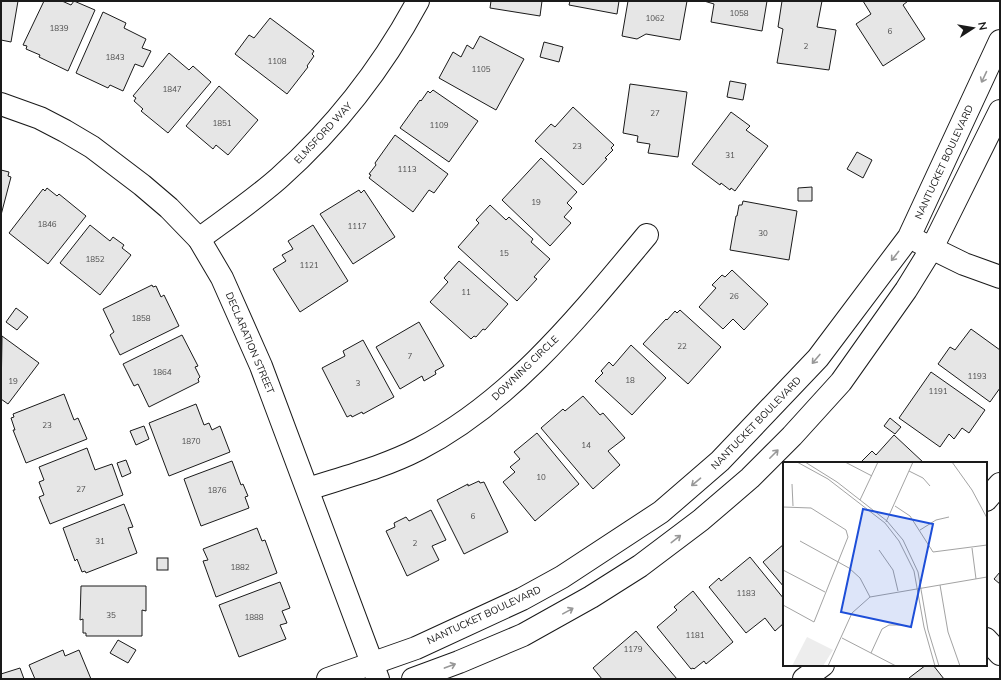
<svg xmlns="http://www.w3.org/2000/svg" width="1001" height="680" font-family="Mulish,sans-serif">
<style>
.building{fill:#e6e6e6;stroke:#1a1a1a}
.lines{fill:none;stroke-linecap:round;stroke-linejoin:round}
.minor-casing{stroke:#1a1a1a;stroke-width:24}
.minor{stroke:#fff;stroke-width:22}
.oneway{stroke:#989898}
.labels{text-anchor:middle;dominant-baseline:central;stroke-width:3;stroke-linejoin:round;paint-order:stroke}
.number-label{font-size:8px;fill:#4d4d4d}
.street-label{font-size:10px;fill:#1a1a1a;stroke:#fff}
.inset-road{fill:none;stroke:#a3a3a3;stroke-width:1}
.view{fill:#1d4ed8;fill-opacity:0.15;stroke:#1d4ed8;stroke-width:2}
.inset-edge{fill:none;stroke:#1a1a1a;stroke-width:2}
</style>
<rect width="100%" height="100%" fill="#fff"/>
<g class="building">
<polygon points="1,1 18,1 11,42 1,40"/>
<polygon points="44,1 62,1 71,5 74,1 95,10 68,71 39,57 40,55 26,49 27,46 23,45"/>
<polygon points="491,1 542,1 540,16 490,8"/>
<polygon points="570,1 619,1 617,14 569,5"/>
<polygon points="628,1 693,1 687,1 680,40 646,34 637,39 622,36"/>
<polygon points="704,1 767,1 762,31 711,22 714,4"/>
<polygon points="782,1 822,1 817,27 836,30 829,70 777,63 783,29 778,27"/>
<polygon points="863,1 908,1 903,5 925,39 883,66 856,24 871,14"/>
<polygon points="103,12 126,23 124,28 146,39 142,48 151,51 143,67 135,64 123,91 110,85 108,88 76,73"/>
<polygon points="270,18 314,51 312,54 314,56 307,66 308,67 287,94 235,54 249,35 254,38"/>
<polygon points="480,36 524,59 496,110 439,78 453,52 461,57 467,45 473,49"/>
<polygon points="544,42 563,47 559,62 540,57"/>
<polygon points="169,53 189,70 193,66 211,82 168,133 141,111 143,109 134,101 136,98 133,96"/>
<polygon points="730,81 746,84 743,100 727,97"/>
<polygon points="630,84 687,92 678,157 648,153 650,144 637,142 638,136 623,133"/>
<polygon points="219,86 258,120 228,155 216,145 213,149 186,126"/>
<polygon points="433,90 478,121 449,162 400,128 420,100 421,101 428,91 430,93"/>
<polygon points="573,107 614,145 611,148 613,150 605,158 607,159 583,185 535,141 551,124 555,127"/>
<polygon points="731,112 750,126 746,130 768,146 735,191 731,188 730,190 721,183 720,185 692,164"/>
<polygon points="395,135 448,174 434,193 429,190 413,212 369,178 371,175 369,174 376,165 375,163"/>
<polygon points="857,152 872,160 863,178 847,169"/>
<polygon points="541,158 577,192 567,203 572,208 564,217 571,223 550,246 502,200"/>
<polygon points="1,170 9,172 8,176 11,177 1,215"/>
<polygon points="812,187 812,201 798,201 798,188"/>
<polygon points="47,188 57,196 59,194 86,216 48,264 9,233 43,189 45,191"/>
<polygon points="359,190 361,193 364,190 395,237 353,264 320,214"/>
<polygon points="743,201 797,211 789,260 730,250 736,216 737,216 739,205 742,205"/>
<polygon points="490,205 506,220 509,217 533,239 531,242 550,259 534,277 537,279 517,301 458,247 479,223 476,220"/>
<polygon points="90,225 110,241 113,237 124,245 122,248 131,255 100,295 60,263"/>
<polygon points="313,225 348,281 300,312 273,269 286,261 282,255 293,249 288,241"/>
<polygon points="459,261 508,304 485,330 483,329 476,337 474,336 471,339 430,302 448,282 444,278"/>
<polygon points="732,270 768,304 744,330 733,319 723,329 699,307 716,288 712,285 722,275 725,277"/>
<polygon points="152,285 153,287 156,286 161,297 164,295 179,326 120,355 110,335 114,332 103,309"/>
<polygon points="16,308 28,317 17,330 6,322"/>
<polygon points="680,310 721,347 688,384 643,344 666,319 667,320 675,311 677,313"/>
<polygon points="419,322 444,366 435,371 436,374 424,381 422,376 400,389 376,347"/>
<polygon points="971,329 1000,350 1000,388 990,402 938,364 950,347 955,350"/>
<polygon points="182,335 198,366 195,367 200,377 198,379 199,382 149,407 138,384 134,386 123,364"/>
<polygon points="2,336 39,363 8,404 1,399"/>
<polygon points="363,340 394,397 363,414 362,412 352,417 351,415 347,417 322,368 345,356 343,351"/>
<polygon points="631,345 666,378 632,415 595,381 603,373 601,371 609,362 613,366"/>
<polygon points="931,372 985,410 969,433 962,428 954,439 949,434 940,447 899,418"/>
<polygon points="64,394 74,420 78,418 87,439 26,463 13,430 15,430 11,418 14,417 13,414"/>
<polygon points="583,396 600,415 603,413 625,438 608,451 620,465 593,489 541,428 563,409 565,411"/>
<polygon points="196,404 204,425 209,423 212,430 220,426 230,452 169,476 149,423"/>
<polygon points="890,418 901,427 895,434 884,426"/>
<polygon points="144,426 149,439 136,445 130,431"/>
<polygon points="537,433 579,484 535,521 503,482 515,472 510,467 520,459 514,452"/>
<polygon points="894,435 924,463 860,463 872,451 876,455"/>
<polygon points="87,448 95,470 112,464 123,495 50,524 39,497 44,495 39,482 44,480 39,467"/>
<polygon points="126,460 131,473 122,477 117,463"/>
<polygon points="232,461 241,485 243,484 248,496 245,497 249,508 201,526 184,479"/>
<polygon points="479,481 480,483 484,482 508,532 464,554 437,500 468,484 468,486"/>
<polygon points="124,504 133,527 128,528 137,553 86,573 85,571 82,572 77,559 75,561 63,528"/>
<polygon points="431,510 446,540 432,546 439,560 407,576 386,531 395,527 394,523 406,517 409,521"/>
<polygon points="257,528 262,541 265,540 277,573 216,597 203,561 208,560 203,549"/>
<polygon points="784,544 784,587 763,562"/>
<polygon points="750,557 784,599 784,623 775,631 765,618 746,633 709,587 719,578 721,581"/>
<rect x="157" y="558" width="11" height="12"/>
<polygon points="1000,572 1000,584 994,579"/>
<polygon points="280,582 290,608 282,611 287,623 280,625 286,639 239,657 219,605"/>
<polygon points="81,586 146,586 146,611 142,610 142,636 86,636 86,633 83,633 83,619 80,620"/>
<polygon points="693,591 733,642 706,664 704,661 694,669 693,668 691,669 657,627 677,610 674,607"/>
<polygon points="636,631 677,679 602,679 593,668"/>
<polygon points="118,640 136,650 128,663 110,653"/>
<polygon points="63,650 65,656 79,650 91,679 35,679 29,665"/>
<polygon points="926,665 933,665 944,679 910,679 909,678"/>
<polygon points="20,668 24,679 1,679 1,674"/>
</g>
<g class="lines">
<g class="minor-casing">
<g id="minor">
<polyline points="1,104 40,118 65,131 92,147 142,185 169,208 199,239 222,278 261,366 378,679"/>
<path d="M199,239C226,219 254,200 279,178C336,127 382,68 418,1"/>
<polyline points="919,242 964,264 1000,277"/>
<path d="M308,489C345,477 384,467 419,449C512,401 581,314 647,235"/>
<polyline points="986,500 1000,484"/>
<polyline points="986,639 1000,654"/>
<polyline points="328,679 416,648 522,599 562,577 661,512 720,461 818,358 909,237 1000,41"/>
<polyline points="413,679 459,662 523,635 591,597 640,566 701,520 750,478 792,436 841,382 906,290 932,248 1000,111"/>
<polyline points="804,679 823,665"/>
</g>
</g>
<use href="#minor" class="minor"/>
</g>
<defs><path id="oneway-shaft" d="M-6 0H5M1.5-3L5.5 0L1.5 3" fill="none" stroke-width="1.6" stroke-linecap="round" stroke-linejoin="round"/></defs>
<g class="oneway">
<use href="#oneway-shaft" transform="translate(984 77) rotate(115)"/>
<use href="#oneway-shaft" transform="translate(895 256) rotate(128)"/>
<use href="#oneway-shaft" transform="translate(816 359) rotate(130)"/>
<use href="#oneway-shaft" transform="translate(774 454) rotate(-45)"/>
<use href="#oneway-shaft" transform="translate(696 482) rotate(140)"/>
<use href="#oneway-shaft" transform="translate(676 539) rotate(-38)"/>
<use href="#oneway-shaft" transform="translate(568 611) rotate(-29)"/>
<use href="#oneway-shaft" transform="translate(450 666) rotate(-20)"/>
</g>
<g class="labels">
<g class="number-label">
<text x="739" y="13">1058</text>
<text x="655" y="18">1062</text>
<text x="59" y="28">1839</text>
<text x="890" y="31">6</text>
<text x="806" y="46">2</text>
<text x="115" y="57">1843</text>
<text x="277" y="61">1108</text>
<text x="481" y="69">1105</text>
<text x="172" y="89">1847</text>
<text x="655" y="113">27</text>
<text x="222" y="123">1851</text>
<text x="439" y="125">1109</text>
<text x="577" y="146">23</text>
<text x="730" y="155">31</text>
<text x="407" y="169">1113</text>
<text x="536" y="202">19</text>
<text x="47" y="224">1846</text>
<text x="357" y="226">1117</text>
<text x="763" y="233">30</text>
<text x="504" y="253">15</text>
<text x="95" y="259">1852</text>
<text x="309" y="265">1121</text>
<text x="466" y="292">11</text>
<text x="734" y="296">26</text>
<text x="141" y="318">1858</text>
<text x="682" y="346">22</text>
<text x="410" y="356">7</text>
<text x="162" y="372">1864</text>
<text x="977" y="376">1193</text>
<text x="630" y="380">18</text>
<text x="13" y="381">19</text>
<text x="358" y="383">3</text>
<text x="938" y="391">1191</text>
<text x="47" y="425">23</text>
<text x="191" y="441">1870</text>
<text x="586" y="445">14</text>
<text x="541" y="477">10</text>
<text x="81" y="489">27</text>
<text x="217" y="490">1876</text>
<text x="473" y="516">6</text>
<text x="100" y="541">31</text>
<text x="415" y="543">2</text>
<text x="240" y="567">1882</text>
<text x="746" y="593">1183</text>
<text x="111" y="615">35</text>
<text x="254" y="617">1888</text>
<text x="695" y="635">1181</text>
<text x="633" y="649">1179</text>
</g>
<g class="street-label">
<text transform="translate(323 133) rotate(-47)">ELMSFORD WAY</text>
<text transform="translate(944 162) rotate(-65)">NANTUCKET BOULEVARD</text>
<text transform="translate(250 343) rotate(67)">DECLARATION STREET</text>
<text transform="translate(525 368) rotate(-44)">DOWNING CIRCLE</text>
<text transform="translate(756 423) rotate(-46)">NANTUCKET BOULEVARD</text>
<text transform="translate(484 615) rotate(-25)">NANTUCKET BOULEVARD</text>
</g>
</g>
<g transform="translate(783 462)">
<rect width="204" height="204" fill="#fff"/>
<path d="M24,175L50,188L40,204H9Z" fill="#ededed"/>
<path class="inset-road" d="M14,0L45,17L102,61L116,79L131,109L141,165L152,204M22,0L54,20L104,59L120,78L135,110L145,168L156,204M62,0L89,14M169,0L189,28L204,56M126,9L140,16L147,24M9,22L10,44M77,38L95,0M112,44L127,54L150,90L204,83M0,45L28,46L63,68M103,60L130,0M137,68L153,58L166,55M17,79L66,106L77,116L87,135M189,86L193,117M96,88L110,108L115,129M0,108L42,130M157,123L165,170L177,204M0,143L31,160L65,75L63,68M59,176L113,204M88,191L99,167L106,163H119M45,204L69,151L87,135L204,115"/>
<path class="view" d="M80,47L150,62L128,165L58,150Z"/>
<rect width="204" height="204" class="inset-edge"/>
</g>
<rect width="1001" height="680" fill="none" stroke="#1a1a1a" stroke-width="4"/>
<g transform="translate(973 28) rotate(78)" stroke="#ffffff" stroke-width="3" paint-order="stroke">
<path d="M0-3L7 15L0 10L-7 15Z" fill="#1a1a1a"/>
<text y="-6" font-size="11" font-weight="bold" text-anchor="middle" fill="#1a1a1a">N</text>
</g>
</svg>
